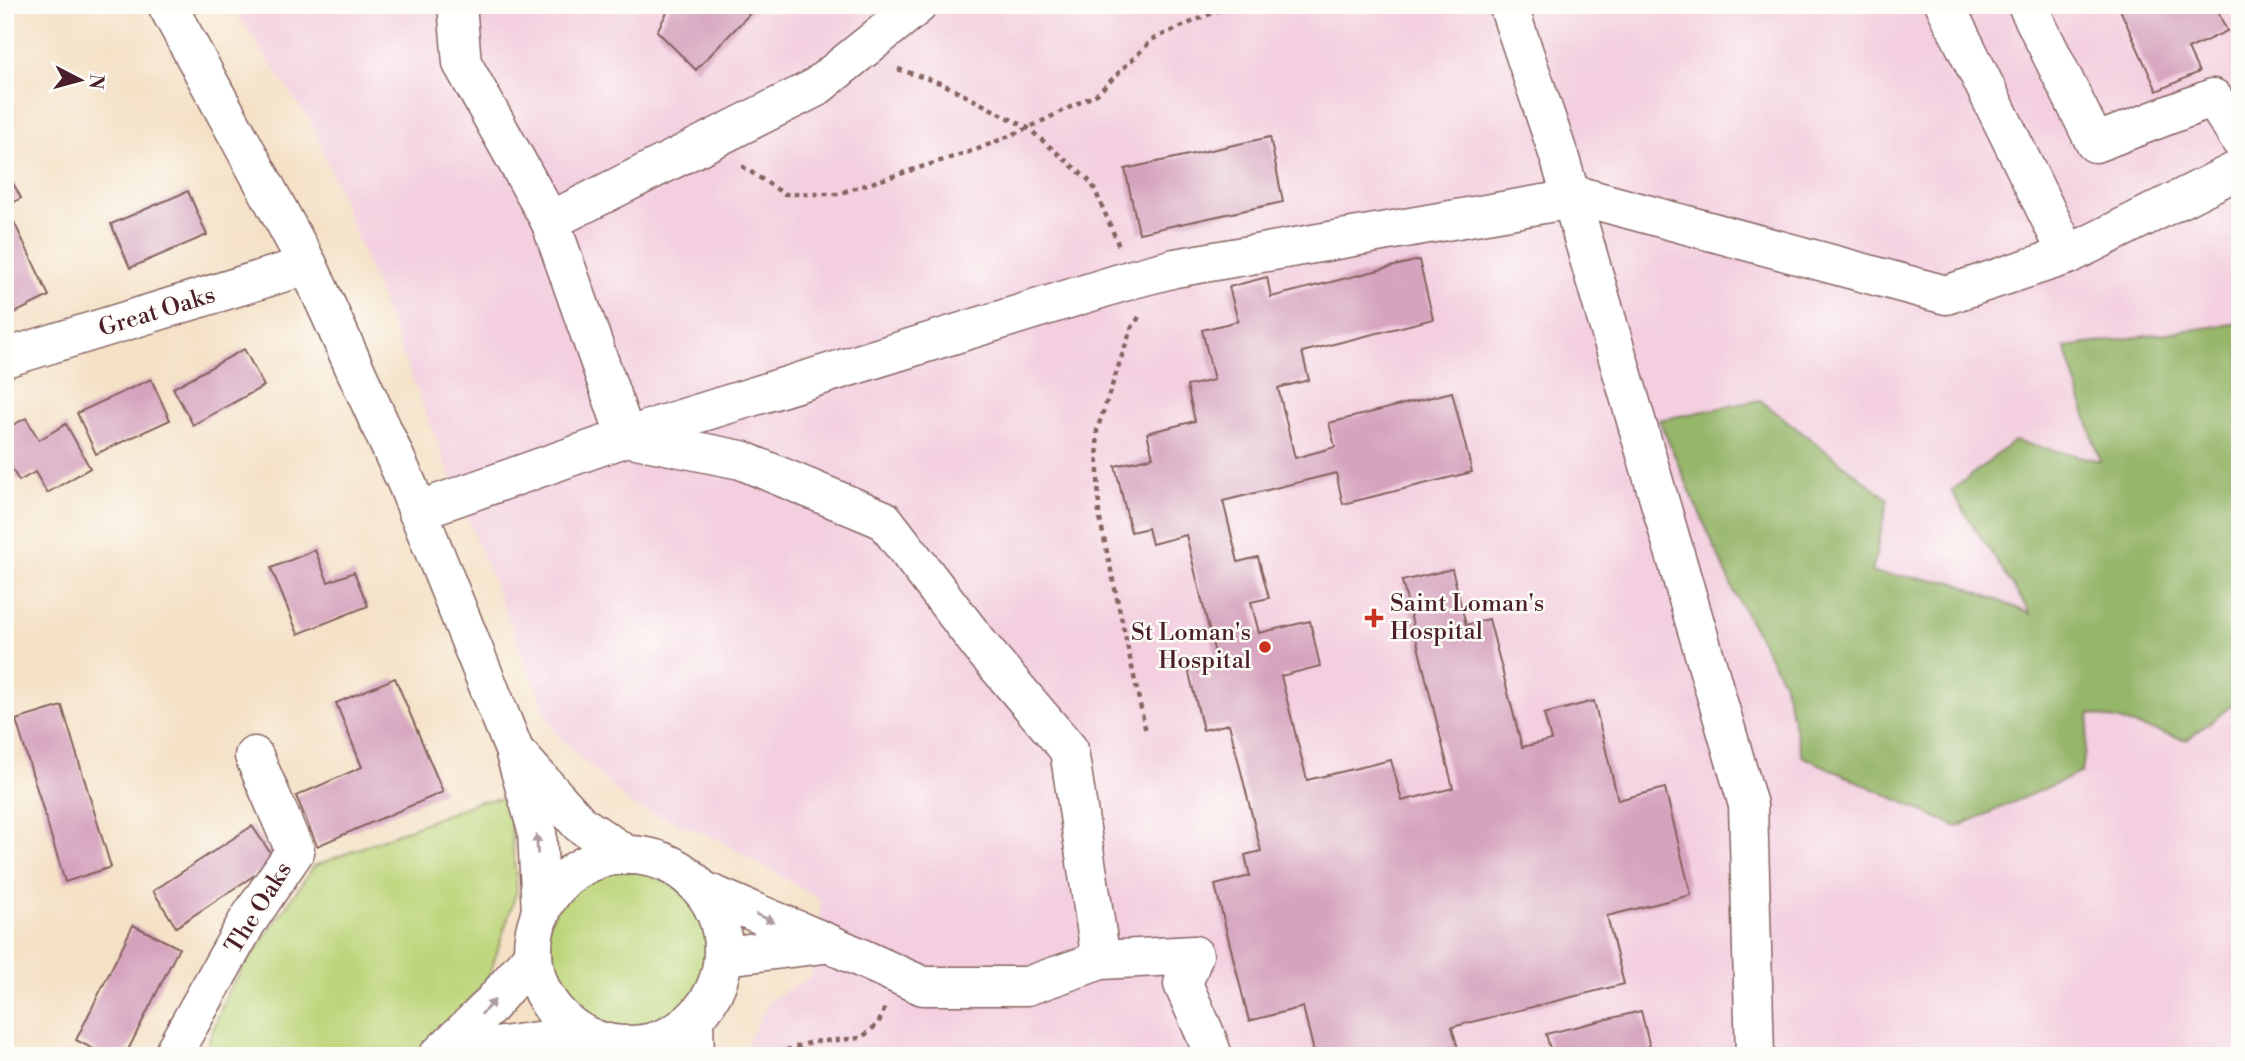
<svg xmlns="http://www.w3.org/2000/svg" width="2245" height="1061" font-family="'Libre Bodoni',serif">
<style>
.built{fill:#f3cfdf}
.green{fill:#bdd57a;stroke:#847a52;stroke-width:2}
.forest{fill:#96b66a;stroke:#706a4a;stroke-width:2}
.building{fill:#d5a3bd}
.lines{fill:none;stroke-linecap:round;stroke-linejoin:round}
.minor-casing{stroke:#866361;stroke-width:41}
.path{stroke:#866361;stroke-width:4.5;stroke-dasharray:5 5;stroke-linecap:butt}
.minor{stroke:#fff;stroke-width:38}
.oneway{fill:#ae9aa0}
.poi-dot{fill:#c8321e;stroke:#fdfcf7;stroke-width:2.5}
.labels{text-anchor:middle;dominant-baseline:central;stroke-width:5;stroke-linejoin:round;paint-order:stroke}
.street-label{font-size:24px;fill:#4a1f2b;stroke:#fdfcf7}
.poi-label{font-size:24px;fill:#4a1f2b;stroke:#fdfcf7;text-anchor:start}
</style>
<rect width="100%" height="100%" fill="#fdfcf7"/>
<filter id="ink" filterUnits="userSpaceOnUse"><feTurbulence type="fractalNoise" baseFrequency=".0143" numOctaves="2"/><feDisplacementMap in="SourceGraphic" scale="14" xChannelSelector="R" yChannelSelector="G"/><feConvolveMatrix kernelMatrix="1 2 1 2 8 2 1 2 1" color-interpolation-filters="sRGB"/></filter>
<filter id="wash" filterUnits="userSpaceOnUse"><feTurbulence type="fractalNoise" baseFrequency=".00686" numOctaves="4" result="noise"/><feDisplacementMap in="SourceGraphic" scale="28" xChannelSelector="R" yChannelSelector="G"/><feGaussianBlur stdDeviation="1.57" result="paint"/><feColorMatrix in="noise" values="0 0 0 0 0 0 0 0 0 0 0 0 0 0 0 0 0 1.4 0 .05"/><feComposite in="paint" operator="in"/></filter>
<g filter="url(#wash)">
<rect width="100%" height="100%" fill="#f4e1c6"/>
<polygon class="built" points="231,5 2240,5 2240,1056 743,1056 747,1043 770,1000 812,976 821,900 719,840 630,804 554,732 462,505 313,126"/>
<g class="green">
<polygon points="508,798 517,890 489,976 426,1056 203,1056 229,989 314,866 480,801"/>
<circle cx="626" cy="953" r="82"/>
</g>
<polygon class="forest" points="2240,323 2240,699 2187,740 2090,713 2082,772 1957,827 1802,756 1783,681 1735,594 1659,420 1760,400 1888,499 1872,573 1953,582 2031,614 1951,491 2014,441 2100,461 2065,347"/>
<g id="blocks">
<g class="building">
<polygon points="671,5 758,5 696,70 657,31"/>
<polygon points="2118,5 2215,5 2227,31 2188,49 2199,72 2157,91"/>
<polygon points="1270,137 1283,202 1139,233 1125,169"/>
<polygon points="5,168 21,198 5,207"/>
<polygon points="188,191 207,235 130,268 111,224"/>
<polygon points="13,220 49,296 13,314 5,297 5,223"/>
<polygon points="1419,260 1433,319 1302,352 1309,380 1278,388 1295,458 1335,447 1329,423 1452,392 1472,472 1343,504 1336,473 1223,501 1238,562 1258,557 1269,598 1251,602 1259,633 1310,621 1320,666 1281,676 1307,780 1391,760 1402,801 1453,788 1402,581 1452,569 1466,625 1489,619 1522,747 1551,740 1544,714 1594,701 1618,800 1665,788 1691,895 1607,916 1624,984 1452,1027 1460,1056 1315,1056 1303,1007 1249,1021 1215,885 1250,876 1245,855 1261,851 1229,724 1203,730 1188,669 1217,662 1186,535 1152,544 1148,528 1131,532 1115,466 1153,457 1147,433 1195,421 1187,386 1214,380 1202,330 1238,321 1229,287 1267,277 1271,297"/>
<polygon points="244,349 264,386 193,425 173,388"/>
<polygon points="151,379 170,420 96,454 77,413"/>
<polygon points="26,418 39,440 66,424 90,468 47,493 35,472 19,481 5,457 5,429"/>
<polygon points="315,550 328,582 354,572 368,606 298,634 271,568"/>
<polygon points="395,678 443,792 317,846 296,796 362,767 336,703"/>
<polygon points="62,706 111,867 65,882 16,720"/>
<polygon points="252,826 276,861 176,927 153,891"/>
<polygon points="133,925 179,948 125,1056 107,1056 76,1040"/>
<polygon points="1641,1011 1652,1056 1552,1056 1546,1034"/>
</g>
</g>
</g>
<g filter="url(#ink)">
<use href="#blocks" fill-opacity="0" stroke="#866361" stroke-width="2"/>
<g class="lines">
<g class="minor-casing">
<g id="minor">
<polyline points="167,5 308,265 407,484 514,750 537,830 541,913"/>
<polyline points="457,5 462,63 550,221"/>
<polyline points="918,5 815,88 550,221 626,437 741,460 884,520 982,648 1069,750 1101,960"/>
<polyline points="1508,5 1560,159 1748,805 1755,1056"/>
<polyline points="1945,5 2068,255 2240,169"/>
<polyline points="2027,5 2095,143 2213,98 2240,140"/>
<polyline points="5,358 308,265"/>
<polyline points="417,511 661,425 1133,279 1175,268 1572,199 1583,197 1946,295 2068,255"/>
<polyline points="520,757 580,824 627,855"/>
<circle cx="628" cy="950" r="95"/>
<polyline points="702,890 830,944 923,986 1027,986 1101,960 1194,955 1183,984 1206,1036 1213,1056"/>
<polyline points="724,956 824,944"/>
<polyline points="694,1020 695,1056"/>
<polyline points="440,1055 544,1040 591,1038"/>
<polyline points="174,1056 176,1048 247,922 295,851 254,756"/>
<polyline points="438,1056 489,1007 533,955"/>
</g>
</g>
<g class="path">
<polyline points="898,69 943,84 1028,128 1092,183 1119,246"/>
<polyline points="742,166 784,194 837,194 978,149 1028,128 1097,94 1153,39 1231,5"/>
<polyline points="1139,317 1131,329 1097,430 1099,515 1146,732"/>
<polyline points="767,1056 812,1042 861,1038 878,1024 885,1008"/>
</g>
<use href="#minor" class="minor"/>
</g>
<defs><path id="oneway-solid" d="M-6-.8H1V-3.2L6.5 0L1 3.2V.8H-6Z" transform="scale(1.75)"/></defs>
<g class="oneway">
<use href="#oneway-solid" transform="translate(537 844) rotate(-94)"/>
<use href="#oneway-solid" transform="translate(765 918) rotate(22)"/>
<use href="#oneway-solid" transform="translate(488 1007) rotate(-47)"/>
</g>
</g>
<g class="poi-dot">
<path d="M1370.5 607.5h7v7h7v7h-7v7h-7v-7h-7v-7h7z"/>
<circle cx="1265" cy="647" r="7"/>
</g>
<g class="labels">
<g class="street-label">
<text transform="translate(157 312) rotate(-17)">Great Oaks</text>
<text transform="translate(259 908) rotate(-58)">The Oaks</text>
</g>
<g class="poi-label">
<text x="1390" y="604">Saint Loman's<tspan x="1390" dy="28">Hospital</tspan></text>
<text x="1251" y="633" text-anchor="end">St Loman's<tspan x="1251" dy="28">Hospital</tspan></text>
</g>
</g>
<rect width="2245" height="1061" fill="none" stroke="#fdfcf7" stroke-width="28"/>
<g transform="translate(80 80) rotate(96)" stroke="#fdfcf7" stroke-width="5" paint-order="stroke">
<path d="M0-5L12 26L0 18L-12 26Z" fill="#4a1f2b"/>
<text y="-10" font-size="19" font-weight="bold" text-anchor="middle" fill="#4a1f2b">N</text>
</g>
</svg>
